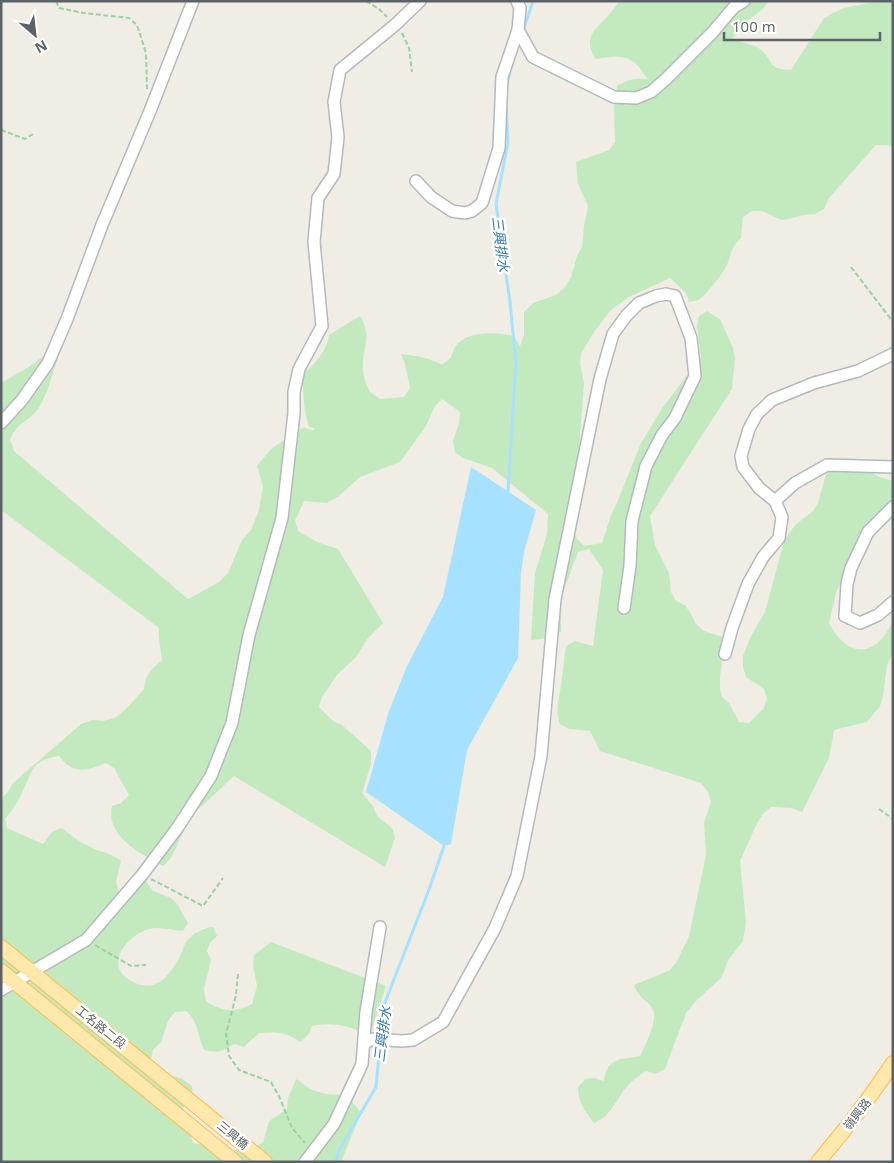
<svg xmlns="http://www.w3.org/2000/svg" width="894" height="1163" font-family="'Open Sans','Noto Sans TC',sans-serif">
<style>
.green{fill:#c3eabf}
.water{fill:#a6e2ff}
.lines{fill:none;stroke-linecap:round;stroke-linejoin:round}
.stream{stroke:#a6e2ff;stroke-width:3}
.minor-casing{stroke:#b5b9bd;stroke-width:14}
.major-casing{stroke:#ffbb4f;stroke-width:16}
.path{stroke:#99d2a3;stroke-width:2;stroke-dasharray:5 2.5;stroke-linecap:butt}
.minor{stroke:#fff;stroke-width:11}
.major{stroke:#ffe8ab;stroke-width:14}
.labels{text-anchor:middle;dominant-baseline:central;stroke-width:5;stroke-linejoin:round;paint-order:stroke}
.street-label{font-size:12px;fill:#5c6267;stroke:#fff}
.water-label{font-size:14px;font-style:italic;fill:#337aaa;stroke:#fff}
</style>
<rect width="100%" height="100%" fill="#f0ede5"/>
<path class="green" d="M620,1H769L763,9L737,29L733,39C742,43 753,44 760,49C775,61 766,69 791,70L824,18L843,8L869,3L893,1V147L887,145H876L829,198L824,209L815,214L803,215L793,218L782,220L762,211H752L743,217L741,238C730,249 732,252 727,265C725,271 706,295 700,299C697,301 692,301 689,302L686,293L670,278L629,297L611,310L594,332L581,354L580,363L584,383L573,529L577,539L584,546L602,543L611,515L616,505L641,443L663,407L701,357L697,326L699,316L707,311L720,319L733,348L735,358L732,389L650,516L655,545L669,573L671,592L676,601L685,605L691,614L696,624L704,631L723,637L724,647L720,677V688L722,697L729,703L739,722L749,723L764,708L767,698L764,689L746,677L743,667V656L750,638L765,612L784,541L795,525L813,511L818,503L826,474L832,465L870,472L879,477L893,481V512L873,537L856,555L845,572L836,593L829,623C838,640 855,659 876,644C883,639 888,630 893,622V653L887,665L883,696L880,706L867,722L834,730L829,758L802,812L792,808L771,807L763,814L757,823L740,861L746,922L743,941L729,959L721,978L697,1000L686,1013L665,1069L655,1074L646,1071C640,1075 634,1079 629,1084C616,1098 613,1115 594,1123C585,1111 578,1103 578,1087L585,1079L594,1078L604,1081C607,1056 622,1060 640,1056C645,1047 658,1019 653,1010C649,1000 639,1000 634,985L670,970L676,963L689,936L706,855L704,822L711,802L708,792L701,783L600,751L590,731L569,729L560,724C555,709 559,700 561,685C563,672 564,659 566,646L575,641L593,646L603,570L589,549L578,552L562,595L561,604V632L541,639L531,640L535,573L547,534L548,514L492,468L463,458L455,452L453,441L459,423L460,412L442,399L435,406L426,426L400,462L360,477L339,496L327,503L304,501L295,521L298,531L317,542L338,549L383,623L368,638L356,657L337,675L322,697L319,707L333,721L342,725L371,751V764L362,793L373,806L377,816L393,829L395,838L385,867L234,776L190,817L175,850L170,859L163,866C141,853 105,837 112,806L121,803L129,795L114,768L106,763C85,771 74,775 59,756C27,761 32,776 19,799C15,806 10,813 5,819L7,828L43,844L52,832L61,828C70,834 79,842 88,846C101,853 108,851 121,861L116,882L119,892L129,890L141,874L153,891L171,898L178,905L188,923L183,931C171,930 160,926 149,929C129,934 104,963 128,979C152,995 167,980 179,958C182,953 183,946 187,941C193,933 203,928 213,927L217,936L210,943L207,951L211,960L204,989L206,1001C222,1012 235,1013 252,1004L257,986L253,965L254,955L271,942L386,986L371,1033C361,1035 361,1031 352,1028C340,1024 325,1023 312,1026L308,1035L300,1042C285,1031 277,1032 259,1033L244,1047L234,1044C223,1052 217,1053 204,1050C197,1035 199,1022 186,1011L175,1012L168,1021L161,1042L153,1050L151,1060L155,1070L182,1079L192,1086L193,1097L185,1105L180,1115L190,1133L193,1143L233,1150L254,1148L263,1142L269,1121L287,1109L288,1098L296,1079C302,1082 307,1088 313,1090C338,1100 342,1085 361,1113L341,1162H1V985L5,971L1,963V798L7,793L13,783L81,724L93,720L104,721L116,717L126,709L144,689L146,678L153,668L162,660C161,648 158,640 159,628L1,510V383L27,368L48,353L58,358C52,374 47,396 38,409C28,423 17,421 10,440L14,451L188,599L219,582L228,573L242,540L251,530L259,510L263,486L257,466L271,449L302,428L314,430V428L309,427C305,417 301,386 304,375C305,372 309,369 312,366C320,357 327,348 329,335L360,316C373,337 362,348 363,369C363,377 367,385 370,392L380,399L404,397L410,388L405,364L401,354C416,356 429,357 442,365C444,363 449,360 451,357C453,354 453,350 455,347C466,330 497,332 514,336L520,346L524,335V312L533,303L556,295L565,287L571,277L577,256L582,247L584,226L588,206L578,184L576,162L609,150L615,142L614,108L617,86C628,79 636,78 648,79C643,74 640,67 635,63C624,54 609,57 596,59C581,37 596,29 610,14C613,10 616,5 620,1Z"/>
<polygon class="water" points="471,467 536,510 524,552 521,573 518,658 467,750 451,844 444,846 366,792 388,714 406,668 443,597"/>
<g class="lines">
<g class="stream">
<polyline points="523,31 533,1"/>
<polyline points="506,89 512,63"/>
<polyline points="506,105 508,142 496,204 510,302 516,364 508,491"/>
<polyline points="381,1036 384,1005 430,887 444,846"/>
<polyline points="336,1162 338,1152 376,1087 380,1043"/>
</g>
<g class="minor-casing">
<g id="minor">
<polyline points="518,30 533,57 614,97 636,98 651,92 667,78 712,33 734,7 744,1"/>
<polyline points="416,181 431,197 452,211 465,213 472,211 482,203 499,148 502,77 518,30 520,8 517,1"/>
<polyline points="1,423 22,400 48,363 67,319 102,225 150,111 193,1"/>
<polyline points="775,501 795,483 827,465 893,467"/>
<polyline points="893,507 868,532 851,568 847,584 845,616 860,623 878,615 893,602"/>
<polyline points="725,654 732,628 748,584 763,557 779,538 782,517 775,501 759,488 743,467 741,456 749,429 757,414 772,400 814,383 858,371 893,354"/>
<polyline points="1,990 86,940 142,875 178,827 211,776 232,723 249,635 282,518 294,413 294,392 299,369 322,326 314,242 318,198 334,174 338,137 334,102 340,70 395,25 420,1"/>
<polyline points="364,1043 373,1039 402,1041 413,1040 443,1022 495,928 517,876 541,756 555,599 600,379 613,334 626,316 639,303 656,296 666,294 675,296 691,338 695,376 675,418 662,435 646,466 632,521 630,566 624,608"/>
<polyline points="305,1162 334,1124 362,1064 366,1012 380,927"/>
</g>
</g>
<g class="major-casing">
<g id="major">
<polyline points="1,947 265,1162"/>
<polyline points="1,971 235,1162"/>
<path d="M818,1162C845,1130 870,1098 893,1063"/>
</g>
</g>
<g class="path">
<polyline points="56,1 59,8 84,13 129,18 137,25 146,53 147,89"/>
<polyline points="366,1 379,9 387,17"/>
<polyline points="402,33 409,48 412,72"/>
<polyline points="1,130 25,139 33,134"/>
<polyline points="851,267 893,322"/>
<polyline points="879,809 893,819"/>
<polyline points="151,879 203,906 223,878"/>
<polyline points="95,945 131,966 146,965"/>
<polyline points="238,974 236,995 226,1034 229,1056 239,1070 271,1082 279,1096 292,1128 305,1143"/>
</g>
<use href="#minor" class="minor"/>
<use href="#major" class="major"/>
</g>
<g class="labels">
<g class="street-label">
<text transform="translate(101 1027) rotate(39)">工名路二段</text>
<text transform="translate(857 1114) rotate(-52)">嶺興路</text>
<text transform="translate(233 1135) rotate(40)">三興橋</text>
</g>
<g class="water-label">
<text transform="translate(501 244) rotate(83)">三興排水</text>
<text transform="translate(382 1034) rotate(-83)">三興排水</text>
</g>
</g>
<rect width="894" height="1163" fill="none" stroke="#5c6267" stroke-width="5"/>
<g transform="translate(35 35) rotate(152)" stroke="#ffffff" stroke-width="4" paint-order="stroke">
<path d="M0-4L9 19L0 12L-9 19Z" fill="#5c6267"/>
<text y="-8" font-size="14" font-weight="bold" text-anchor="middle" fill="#5c6267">N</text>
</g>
<path d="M724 32v8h156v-8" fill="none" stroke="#5c6267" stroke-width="2.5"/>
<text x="732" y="32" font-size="15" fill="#5c6267" stroke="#ffffff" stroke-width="4" paint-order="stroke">100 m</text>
</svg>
